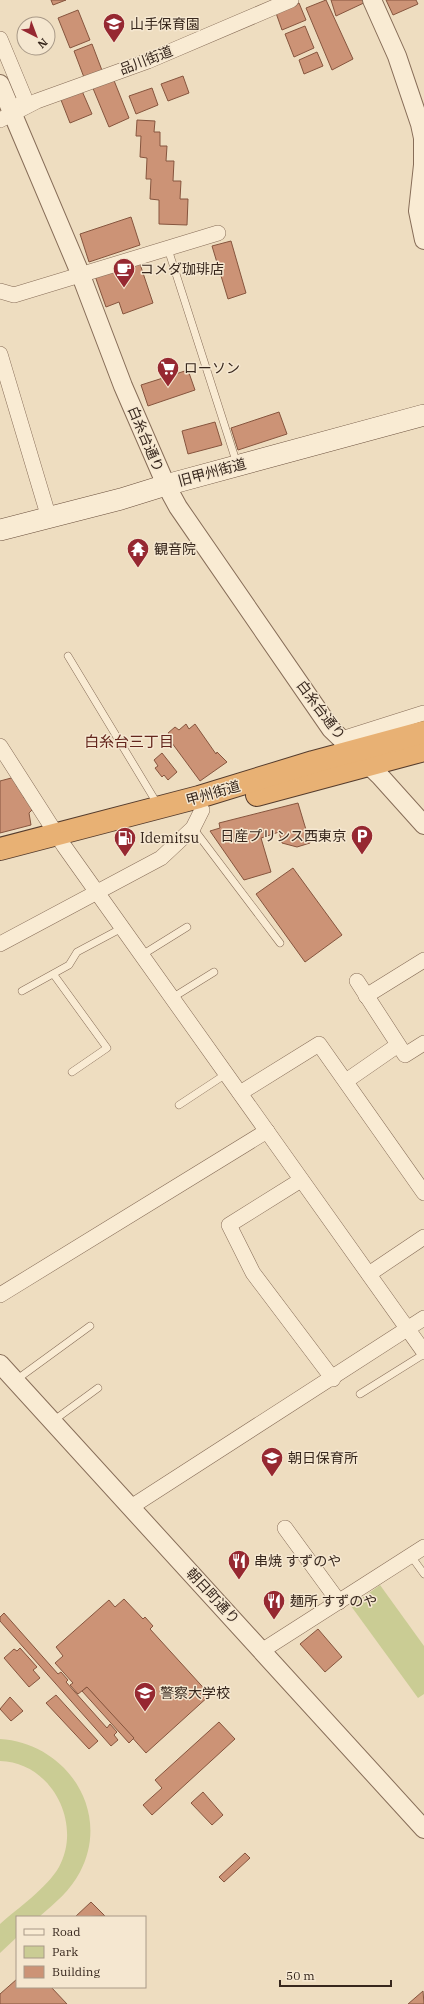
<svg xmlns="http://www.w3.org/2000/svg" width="424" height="2004" font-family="'IBM Plex Serif','Noto Sans JP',serif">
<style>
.green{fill:#cacc94}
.building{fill:#cc9376;stroke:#86553e}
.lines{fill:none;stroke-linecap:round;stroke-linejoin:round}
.service-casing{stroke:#876d58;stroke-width:8}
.minor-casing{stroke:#876d58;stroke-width:16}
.tertiary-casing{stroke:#876d58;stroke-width:20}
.secondary-casing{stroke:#694e3b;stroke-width:22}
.trunk-casing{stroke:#553c2d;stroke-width:24}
.service{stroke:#f9ebd3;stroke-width:7}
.minor{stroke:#f9ebd3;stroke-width:15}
.tertiary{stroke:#f9ebd3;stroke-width:18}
.secondary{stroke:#f9ebd3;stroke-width:21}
.trunk{stroke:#e8b174;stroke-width:22}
.labels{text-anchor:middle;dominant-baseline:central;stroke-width:3;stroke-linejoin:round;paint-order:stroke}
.poi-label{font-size:14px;fill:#37271d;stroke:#f5e7d0;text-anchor:start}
.street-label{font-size:14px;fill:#37271d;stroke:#f5e7d0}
.neighbourhood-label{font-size:15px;fill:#63251c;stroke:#f5e7d0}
</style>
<rect width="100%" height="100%" fill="#eeddc0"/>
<g class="green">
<polygon points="380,1585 424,1646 424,1694 418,1698 351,1606"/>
<path d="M0,1739C66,1743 112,1811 80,1872C70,1891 55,1903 39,1917H17V1937L0,1953V1924C18,1908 47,1888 59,1867C83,1823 51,1762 0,1761Z"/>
</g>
<g class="building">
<polygon points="51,0 66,0 53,5"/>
<polygon points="326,0 353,59 332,70 306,8"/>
<polygon points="331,0 367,0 368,1 336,16"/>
<polygon points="386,0 416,0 418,4 393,15"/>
<polygon points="299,3 306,20 282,30 276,13"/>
<polygon points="78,10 90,40 70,48 58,18"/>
<polygon points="305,26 314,48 294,57 285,34"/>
<polygon points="92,44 103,73 85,80 74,51"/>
<polygon points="317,52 323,66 304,74 299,60"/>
<polygon points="183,76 189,93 168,101 161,84"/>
<polygon points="113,78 129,118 109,127 92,86"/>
<polygon points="152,88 158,105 136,114 129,96"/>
<polygon points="82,91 92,114 70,123 61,100"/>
<polygon points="137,120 155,121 154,132 160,132 160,146 167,146 166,161 174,161 173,181 181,181 180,199 188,199 187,225 159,224 159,200 150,199 151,179 146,179 147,158 140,157 141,136 136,136"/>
<polygon points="131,217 140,245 89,262 80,234"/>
<polygon points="231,241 246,293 228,299 212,246"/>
<polygon points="139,261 153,303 123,314 119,302 106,307 95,276"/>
<polygon points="188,370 195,390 148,406 141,385"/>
<polygon points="279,412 287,434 238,450 231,428"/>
<polygon points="215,422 222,445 188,454 182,431"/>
<polygon points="186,724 189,729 195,724 216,754 217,752 227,762 200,781 169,739 171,737 168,733 175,727 179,730"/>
<polygon points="162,753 177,772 168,780 164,775 162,777 155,768 158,766 154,760"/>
<polygon points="15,777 17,787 21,786 24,798 29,799 32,810 29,813 31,825 0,833 0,781"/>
<polygon points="298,803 310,843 297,847 282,843 279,832 261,838 271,872 244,880 210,831 220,828 219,823"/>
<polygon points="293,868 342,935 305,962 256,894"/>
<polygon points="124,1599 143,1619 145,1617 153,1626 150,1629 210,1695 146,1753 87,1687 78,1694 70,1685 73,1683 55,1663 63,1656 56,1647 109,1600 115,1607"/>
<polygon points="4,1613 58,1674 61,1672 68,1680 66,1682 107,1728 110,1724 117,1732 114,1735 118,1740 111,1746 0,1621 0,1617"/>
<polygon points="318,1629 342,1657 325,1672 300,1644"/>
<polygon points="20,1648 37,1667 33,1670 40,1678 29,1687 4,1658 14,1649 17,1651"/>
<polygon points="87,1687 134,1738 129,1743 82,1691"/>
<polygon points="56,1695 98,1741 89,1749 46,1703"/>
<polygon points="10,1697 23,1711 11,1721 0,1709"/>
<polygon points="219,1722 235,1739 152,1815 143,1805 162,1788 155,1780"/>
<polygon points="203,1792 223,1815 212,1825 191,1803"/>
<polygon points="245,1853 250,1858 224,1882 219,1877"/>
<polygon points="91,1902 105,1916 75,1917"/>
<polygon points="17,1979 17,1987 51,1987 67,2004 0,2004 0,1994"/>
<polygon points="423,1991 424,2004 408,2004"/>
</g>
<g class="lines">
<g class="service-casing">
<g id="service">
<polyline points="168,249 237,464"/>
<polyline points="68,656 158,805"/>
<polyline points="193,828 280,943"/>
<polyline points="142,955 187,927"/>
<polyline points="54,975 107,1048 72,1072"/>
<polyline points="22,991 69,965 77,952 122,928"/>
<polyline points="172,998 214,972"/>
<polyline points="179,1105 226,1074"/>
<polyline points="16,1380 90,1326"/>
<polyline points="360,1394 424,1354"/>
<polyline points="53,1421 98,1388"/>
<polyline points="411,1556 424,1574"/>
</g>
</g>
<g class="minor-casing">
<g id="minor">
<polyline points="0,39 25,99 14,112"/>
<polyline points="0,120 37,101 148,61 291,0"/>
<polyline points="0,291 14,295 218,233"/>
<polyline points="0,354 49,518"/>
<polyline points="342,739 424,713"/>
<polyline points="0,746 64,846 424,1352"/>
<polyline points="0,944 161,858 193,828 202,810"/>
<polyline points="357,981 405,1055 424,1043"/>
<polyline points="366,996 424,960"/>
<polyline points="346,1081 398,1045"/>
<polyline points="240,1093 319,1044 424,1193"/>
<polyline points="301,1180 229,1225 253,1273 333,1379"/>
<polyline points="369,1274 424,1237"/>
<polyline points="0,1295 267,1131"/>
<polyline points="131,1507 424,1318"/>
<polyline points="285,1528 339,1602"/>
<polyline points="263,1650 424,1547"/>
</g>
</g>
<g class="tertiary-casing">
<g id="tertiary">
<polyline points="372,0 397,56 420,124 423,138 423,165 418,211 424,240"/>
<polyline points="0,84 80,273 123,386 166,485 178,507 331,729 380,776 424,825"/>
<polyline points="0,1364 424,1829"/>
</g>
</g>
<g class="secondary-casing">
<polyline id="secondary" points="0,530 121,499 166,485 424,415"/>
</g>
<g class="trunk-casing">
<g id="trunk">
<polyline points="257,795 424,750"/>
<polyline points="0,849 199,797 313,762 424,732"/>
</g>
</g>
<use href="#service" class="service"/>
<use href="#minor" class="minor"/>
<use href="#tertiary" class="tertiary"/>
<use href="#secondary" class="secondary"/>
<use href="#trunk" class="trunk"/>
</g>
<defs>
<g id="school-pin" transform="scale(1.15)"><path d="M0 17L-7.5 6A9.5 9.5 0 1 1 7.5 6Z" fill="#962831" stroke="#f5e7d0"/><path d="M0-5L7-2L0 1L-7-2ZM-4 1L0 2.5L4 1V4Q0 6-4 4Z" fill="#fff"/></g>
<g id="cafe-pin" transform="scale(1.15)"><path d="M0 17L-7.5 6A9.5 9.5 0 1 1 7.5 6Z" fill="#962831" stroke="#f5e7d0"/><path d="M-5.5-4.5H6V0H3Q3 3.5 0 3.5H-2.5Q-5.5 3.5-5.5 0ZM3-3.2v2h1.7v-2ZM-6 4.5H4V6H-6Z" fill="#fff"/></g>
<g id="supermarket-pin" transform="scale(1.15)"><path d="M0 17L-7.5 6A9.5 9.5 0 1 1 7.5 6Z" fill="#962831" stroke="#f5e7d0"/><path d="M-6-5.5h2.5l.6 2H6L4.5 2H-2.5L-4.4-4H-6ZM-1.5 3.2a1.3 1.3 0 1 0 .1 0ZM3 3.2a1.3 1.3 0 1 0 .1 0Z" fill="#fff"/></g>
<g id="temple-pin" transform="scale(1.15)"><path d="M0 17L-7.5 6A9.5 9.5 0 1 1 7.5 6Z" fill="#962831" stroke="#f5e7d0"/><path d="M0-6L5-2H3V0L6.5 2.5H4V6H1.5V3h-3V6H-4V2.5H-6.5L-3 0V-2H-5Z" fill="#fff"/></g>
<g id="parking-pin" transform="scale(1.15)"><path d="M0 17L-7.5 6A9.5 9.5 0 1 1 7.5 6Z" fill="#962831" stroke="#f5e7d0"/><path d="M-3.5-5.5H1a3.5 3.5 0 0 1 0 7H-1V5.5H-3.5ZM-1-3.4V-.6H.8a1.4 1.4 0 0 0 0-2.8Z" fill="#fff"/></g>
<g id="fuel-pin" transform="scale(1.15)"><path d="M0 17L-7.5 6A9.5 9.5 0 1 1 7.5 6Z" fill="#962831" stroke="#f5e7d0"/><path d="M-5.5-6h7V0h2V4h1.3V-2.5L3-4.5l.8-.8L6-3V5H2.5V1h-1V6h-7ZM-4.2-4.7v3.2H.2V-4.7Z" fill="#fff"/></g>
<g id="restaurant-pin" transform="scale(1.15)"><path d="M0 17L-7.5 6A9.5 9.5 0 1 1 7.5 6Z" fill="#962831" stroke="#f5e7d0"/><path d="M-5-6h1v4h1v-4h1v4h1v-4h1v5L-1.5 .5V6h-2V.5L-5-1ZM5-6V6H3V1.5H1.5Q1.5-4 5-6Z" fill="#fff"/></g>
<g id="university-pin" transform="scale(1.15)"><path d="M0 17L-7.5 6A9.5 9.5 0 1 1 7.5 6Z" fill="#962831" stroke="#f5e7d0"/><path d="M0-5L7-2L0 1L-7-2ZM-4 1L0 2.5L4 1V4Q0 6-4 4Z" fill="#fff"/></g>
</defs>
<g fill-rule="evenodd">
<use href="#school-pin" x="114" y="24"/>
<use href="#cafe-pin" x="124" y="269"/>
<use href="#supermarket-pin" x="168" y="368"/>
<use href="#temple-pin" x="138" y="549"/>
<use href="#parking-pin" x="362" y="836"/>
<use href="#fuel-pin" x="125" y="838"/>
<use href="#school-pin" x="272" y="1458"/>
<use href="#restaurant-pin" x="239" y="1561"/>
<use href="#restaurant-pin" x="274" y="1601"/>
<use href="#university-pin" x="145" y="1693"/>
</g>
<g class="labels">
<g class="poi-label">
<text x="130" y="24">山手保育園</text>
<text x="140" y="269">コメダ珈琲店</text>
<text x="184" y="368">ローソン</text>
<text x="154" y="549">観音院</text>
<text x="346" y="836" text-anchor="end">日産プリンス西東京</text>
<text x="140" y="838">Idemitsu</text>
<text x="288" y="1458">朝日保育所</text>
<text x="254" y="1561">串焼 すずのや</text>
<text x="290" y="1601">麺所 すずのや</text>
<text x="160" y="1693">警察大学校</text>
</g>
<g class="street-label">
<text transform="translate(146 60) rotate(-21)">品川街道</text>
<text transform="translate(146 439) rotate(67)">白糸台通り</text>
<text transform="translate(212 472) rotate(-15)">旧甲州街道</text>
<text transform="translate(321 710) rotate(53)">白糸台通り</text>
<text transform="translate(213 793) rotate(-16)">甲州街道</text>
<text transform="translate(213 1596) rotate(47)">朝日町通り</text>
</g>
<g class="neighbourhood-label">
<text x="129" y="741">白糸台三丁目</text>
</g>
</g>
<rect x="16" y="1916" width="130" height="72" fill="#f5e7d0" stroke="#a99a88"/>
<rect x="24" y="1929" width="20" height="6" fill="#f9ebd3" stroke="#a99a88"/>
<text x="52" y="1936" font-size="12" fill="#37271d">Road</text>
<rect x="24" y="1946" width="20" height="12" fill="#cacc94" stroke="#a99a88"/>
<text x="52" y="1956" font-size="12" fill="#37271d">Park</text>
<rect x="24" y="1966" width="20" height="12" fill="#cc9376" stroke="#a99a88"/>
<text x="52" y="1976" font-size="12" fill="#37271d">Building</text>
<g transform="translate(36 36) rotate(138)"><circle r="19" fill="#f5e7d0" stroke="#a99a88"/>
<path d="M0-3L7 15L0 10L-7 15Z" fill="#962831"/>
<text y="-6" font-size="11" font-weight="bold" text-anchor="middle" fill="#37271d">N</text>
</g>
<path d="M280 1980v6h111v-6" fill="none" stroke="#37271d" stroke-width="2"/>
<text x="286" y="1980" font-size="12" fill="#37271d" stroke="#f5e7d0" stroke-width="3" paint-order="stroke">50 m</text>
</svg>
